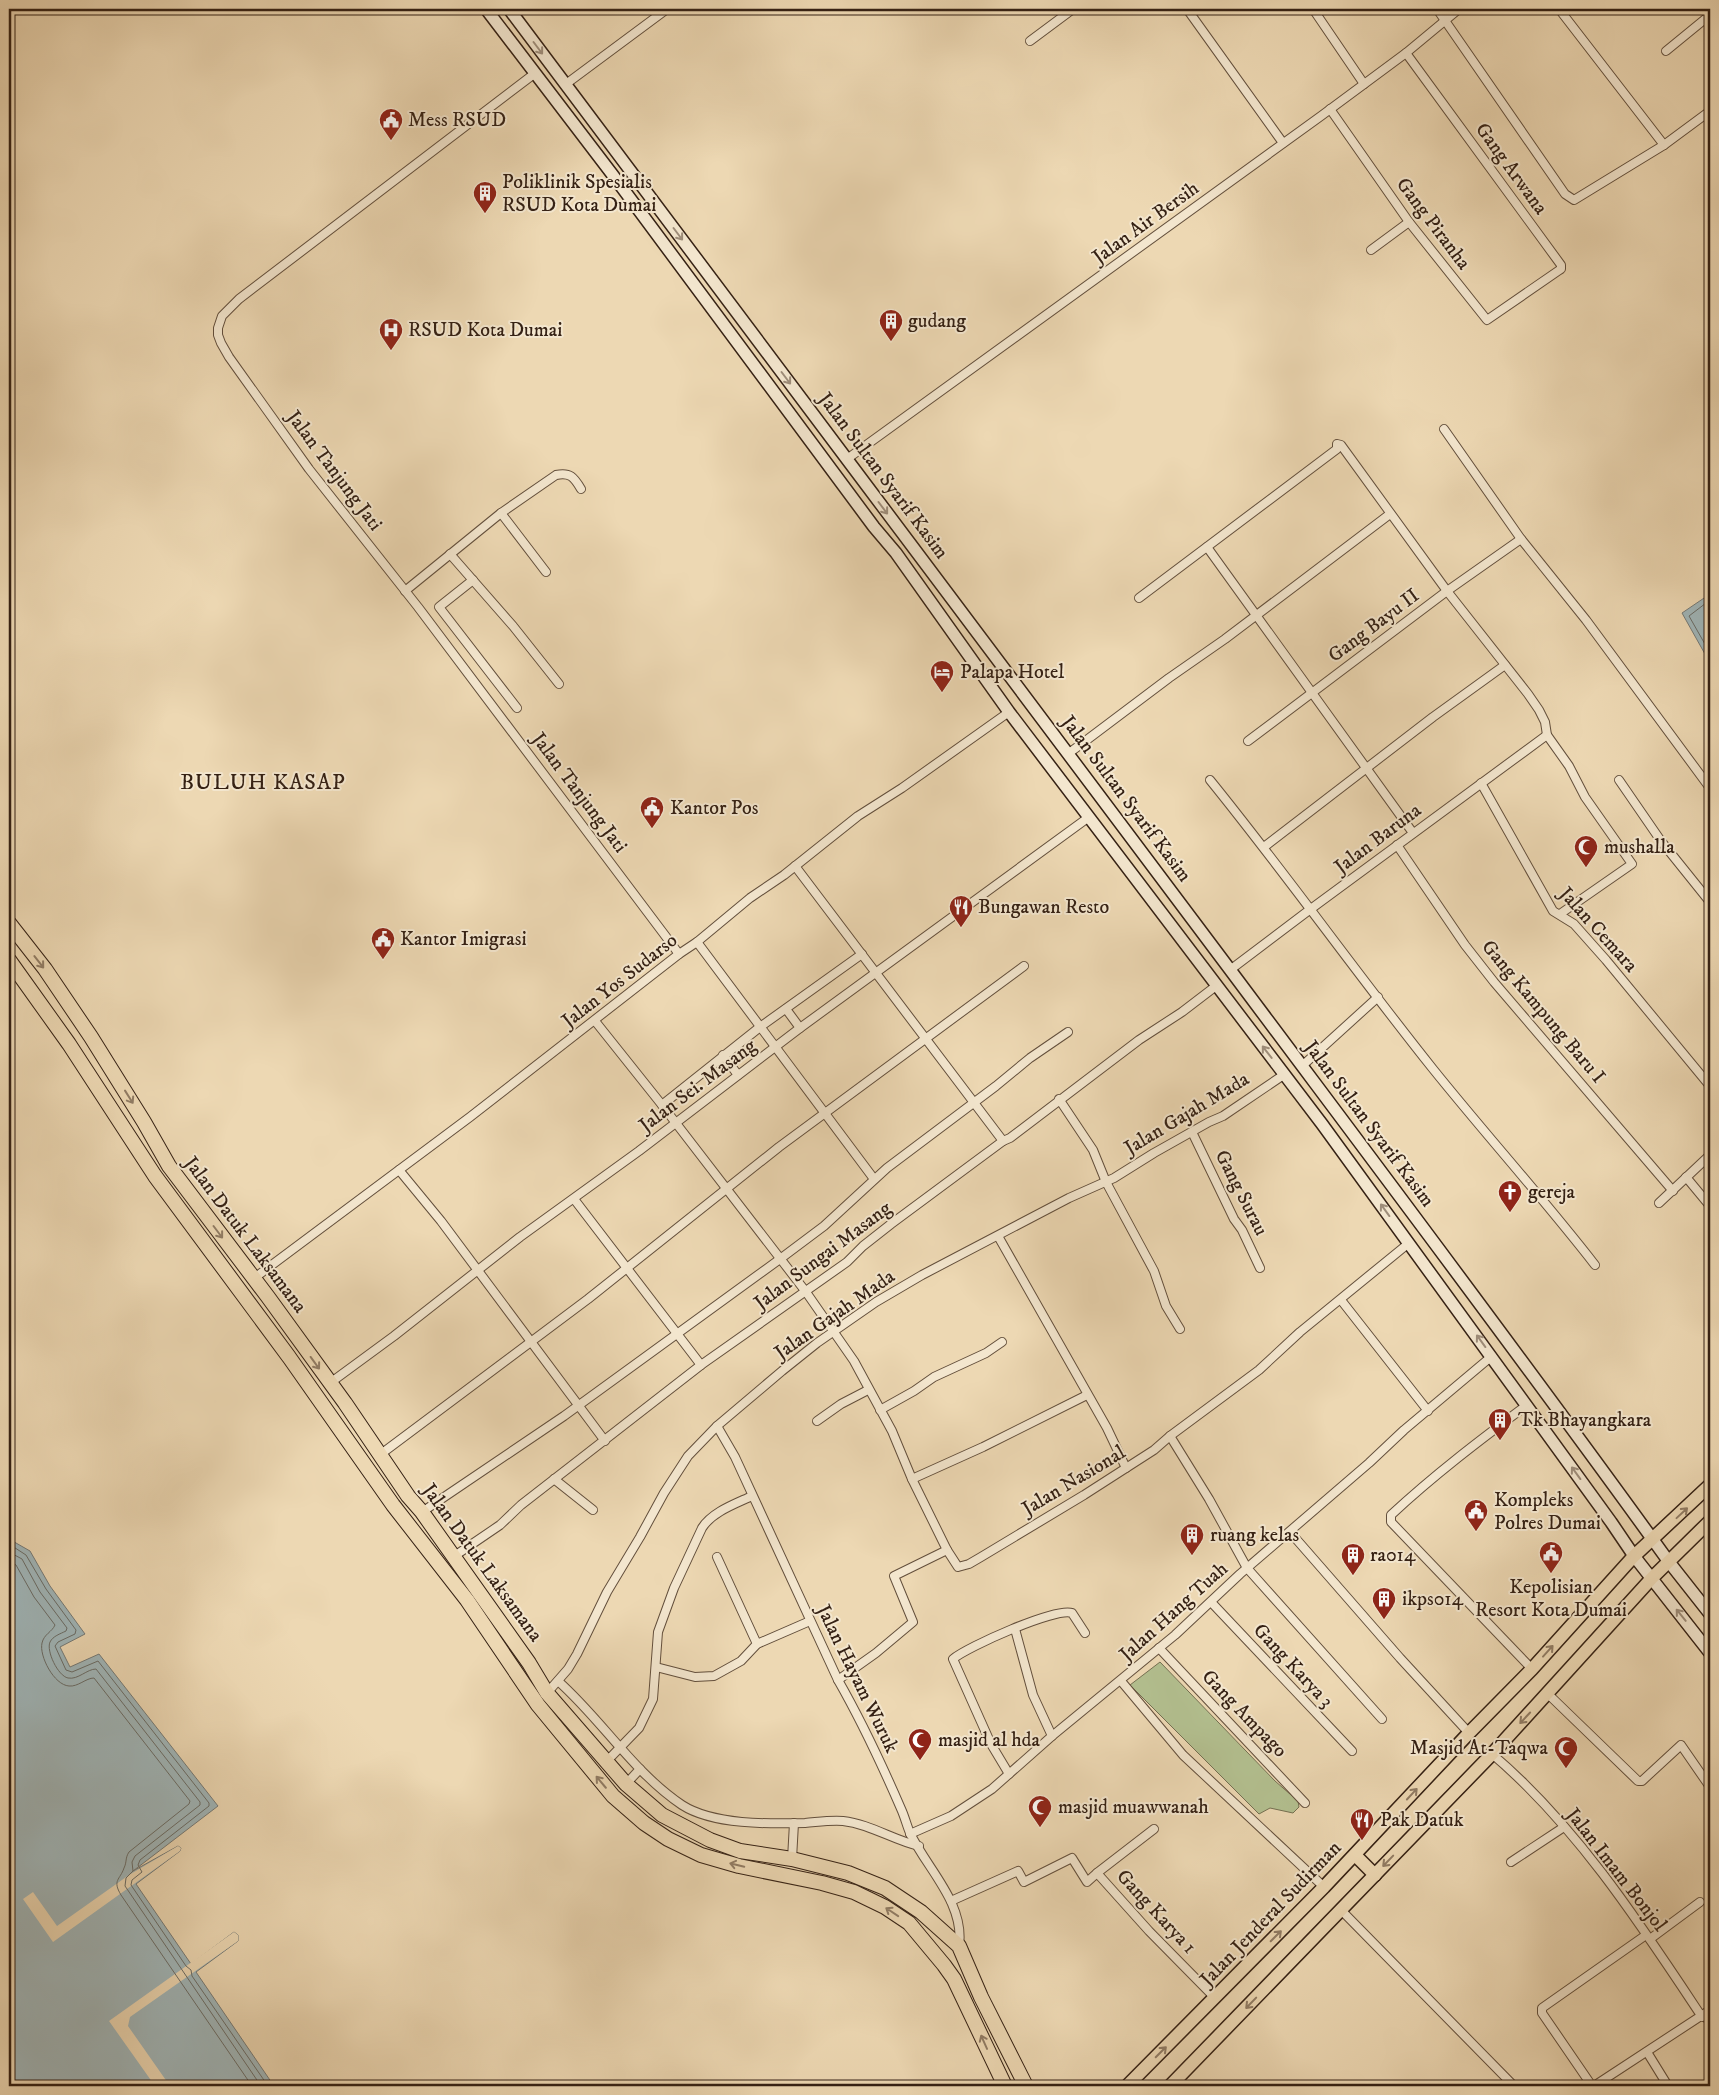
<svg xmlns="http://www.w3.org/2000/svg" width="1719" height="2095" font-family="'IM FELL DW Pica',serif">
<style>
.green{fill:#b3c090;stroke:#747052}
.water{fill:#a0b6b9;stroke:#757a77}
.pier{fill:#edd8b3}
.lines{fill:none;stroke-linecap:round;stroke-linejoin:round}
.shore{stroke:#6a6c66;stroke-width:1}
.street-casing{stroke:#634f3c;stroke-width:10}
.secondary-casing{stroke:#352114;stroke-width:14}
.primary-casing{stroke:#352114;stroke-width:15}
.highway-casing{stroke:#352114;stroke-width:16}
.street{stroke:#f3e6ce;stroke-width:8}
.secondary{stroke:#f3e6ce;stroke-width:11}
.primary{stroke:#edd8b3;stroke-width:12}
.highway{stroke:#edd8b3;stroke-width:14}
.oneway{stroke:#9e8d7a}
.oneway2{stroke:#917c64}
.labels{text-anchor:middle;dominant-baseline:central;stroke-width:4;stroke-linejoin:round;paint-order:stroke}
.poi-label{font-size:20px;fill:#352114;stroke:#f3e6ce;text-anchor:start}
.street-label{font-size:20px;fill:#352114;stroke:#f3e6ce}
.quarter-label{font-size:22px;letter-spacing:1px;fill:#352114;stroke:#f3e6ce}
</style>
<rect width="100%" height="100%" fill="#edd8b3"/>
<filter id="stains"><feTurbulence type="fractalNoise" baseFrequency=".004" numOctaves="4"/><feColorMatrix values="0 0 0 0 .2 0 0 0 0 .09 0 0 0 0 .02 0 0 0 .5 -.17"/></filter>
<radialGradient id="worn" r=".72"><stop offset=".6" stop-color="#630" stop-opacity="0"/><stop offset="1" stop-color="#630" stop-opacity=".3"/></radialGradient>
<polygon class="green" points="1160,1662 1275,1781 1298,1801 1299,1807 1293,1813 1270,1808 1259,1814 1130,1685"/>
<g class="water">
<polygon points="1710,594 1710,663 1682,613"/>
<polygon points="9,1539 30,1551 50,1586 85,1634 60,1647 70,1667 99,1654 218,1806 133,1871 178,1846 181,1848 180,1851 136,1884 191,1964 234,1932 238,1935 238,1941 196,1972 274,2086 9,2086"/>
</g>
<g class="pier">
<polygon points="178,1846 181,1848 180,1851 53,1942 23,1899 33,1892 57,1926 129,1875"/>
<polygon points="234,1932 238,1935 238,1941 130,2017 128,2026 170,2086 155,2086 109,2021"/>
</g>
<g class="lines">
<g class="shore">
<polyline points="1710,600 1689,616 1710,653"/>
<polyline points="9,1544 26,1555 46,1589 76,1630 75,1634 58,1642 55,1646 66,1670 72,1672 98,1661 209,1803 209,1806 140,1860 138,1865 142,1872 132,1880 131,1885 186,1966 191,1970 192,1976 268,2086"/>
<path d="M9,1552L22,1559L40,1592L67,1628L66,1631C60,1634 53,1636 50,1642C46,1651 58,1676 68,1678C78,1680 87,1669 96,1669L200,1802V1805L135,1856L132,1862L133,1871L126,1878L125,1886L261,2086"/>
<path d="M9,1560L16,1565L34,1597L55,1625C52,1632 44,1634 42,1643C39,1656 54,1685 69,1686C78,1687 86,1678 94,1678L190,1801L189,1804L129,1852C125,1858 127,1862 124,1868C120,1880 112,1880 121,1895L252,2086"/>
</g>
<g class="street-casing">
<g id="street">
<polyline points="1187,9 1283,143"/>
<polyline points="1313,9 1364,84"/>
<polyline points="1437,9 1565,194 1574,200 1664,145 1710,111"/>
<polyline points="1559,9 1664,145"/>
<polyline points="1030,41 1073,9"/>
<polyline points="1666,51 1710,15"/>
<polyline points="534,74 239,299 222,316 218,328 218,335 221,343 229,357 309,469 418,607 679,954"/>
<polyline points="566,84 667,9"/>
<polyline points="1330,109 1409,222 1487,320 1558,271 1561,269 1561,265 1406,53"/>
<polyline points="1371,250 1409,222"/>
<polyline points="1444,429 1521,539 1586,620 1710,788"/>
<polyline points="847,459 1321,116 1406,53 1459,9"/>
<polyline points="501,513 546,572"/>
<polyline points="1207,547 1413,833"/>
<polyline points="450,554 513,626 559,684"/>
<polyline points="473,580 439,607 517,708"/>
<path d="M405,591L501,513L556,475C570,472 574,477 581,489"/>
<polyline points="1139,598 1337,449 1337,444 1341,445 1447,591 1528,694 1539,710 1545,722 1547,735 1569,766 1585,797 1632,864 1560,914"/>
<polyline points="1088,739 1169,678 1225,639 1390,514"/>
<polyline points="1248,741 1447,591 1521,539"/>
<polyline points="1069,753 1084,742"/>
<path d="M1210,780C1287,875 1357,974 1433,1069C1486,1135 1543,1198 1595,1265"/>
<polyline points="1619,780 1661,841 1710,902"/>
<polyline points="1481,783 1553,911 1574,924 1606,960 1710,1086"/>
<polyline points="1397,845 1465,945 1494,982 1673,1191"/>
<polyline points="1264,847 1433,717 1505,665"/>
<polyline points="795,866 1003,1141"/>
<polyline points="697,942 874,1179"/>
<polyline points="1230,970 1308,911 1547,735"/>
<polyline points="786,1009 800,1028"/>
<polyline points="595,1021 662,1105 806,1292 854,1361 892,1431 912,1479 947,1550 958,1567 969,1564 981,1557 1084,1495 1154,1450 1170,1436 1259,1370 1300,1332 1409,1243"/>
<polyline points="723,1055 738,1075"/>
<polyline points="1302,1066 1378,997"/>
<polyline points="1059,1099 1093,1150 1106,1182 1154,1271 1166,1306 1180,1329"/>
<polyline points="662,1105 760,1027 862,954"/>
<polyline points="1192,1132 1234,1219 1242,1230 1260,1268"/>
<polyline points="399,1170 441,1221 605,1441"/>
<polyline points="1686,1177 1710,1206"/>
<polyline points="574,1199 701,1365"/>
<polyline points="1659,1203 1710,1155"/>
<polyline points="998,1236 1107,1428 1126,1468"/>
<polyline points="253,1279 470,1117 679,954 697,942 750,898 784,875 858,816 902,788 1009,712"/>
<polyline points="1341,1300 1428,1411"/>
<polyline points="330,1383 394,1336 520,1237 639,1151 800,1028 1089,817"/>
<path d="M1527,1405C1480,1440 1434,1475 1391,1515V1522L1532,1669"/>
<polyline points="880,1410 914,1391 934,1377 986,1353 1002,1342"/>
<polyline points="817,1421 841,1404 868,1390"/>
<path d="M717,1426L735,1457L838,1680C862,1722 883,1767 902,1811C905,1818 907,1826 910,1833C927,1869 965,1903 959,1946"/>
<polyline points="1170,1436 1209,1499 1247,1568 1382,1719"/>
<polyline points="381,1454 588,1299 779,1147 1024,966"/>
<polyline points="554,1479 593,1510"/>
<polyline points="912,1479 983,1447 1087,1395"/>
<polyline points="422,1512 564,1416 780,1259 824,1226 887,1168 996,1086 1030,1058 1068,1032"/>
<polyline points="1290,1532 1400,1658 1469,1733"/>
<polyline points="453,1557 500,1525 521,1505 701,1365 847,1262 863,1246 891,1224 1003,1141 1010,1138 1139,1040 1182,1012 1216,986"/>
<polyline points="717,1557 757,1644"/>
<polyline points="1211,1602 1352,1751"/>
<polyline points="1015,1629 1033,1695 1052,1736"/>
<polyline points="1159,1648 1305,1803"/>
<polyline points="656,1667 695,1677 714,1676 741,1661 757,1644 810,1621"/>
<polyline points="838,1680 876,1653 913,1622 894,1576 947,1550"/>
<path d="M558,1681C602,1720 633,1772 682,1805C713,1825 769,1824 805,1823C818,1822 830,1820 843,1821C870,1824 893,1840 919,1846"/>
<polyline points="1121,1681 1183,1755 1324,1887"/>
<polyline points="547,1693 568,1669 577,1654 607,1592 640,1537 664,1493 688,1456 717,1426 782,1371 817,1343 876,1302 922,1275 1069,1198 1114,1178 1154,1153 1209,1122 1223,1116 1285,1074"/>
<polyline points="1548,1694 1638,1781 1642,1781 1681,1745 1710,1787"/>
<path d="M1492,1754C1576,1825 1641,1925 1702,2017"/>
<path d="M606,1762L639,1728L653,1699L658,1632L674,1588L702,1528C712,1512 735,1504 752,1496"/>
<path d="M1009,1774L991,1744L953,1659C967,1647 1056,1607 1072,1613L1085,1633"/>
<polyline points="626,1784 640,1769"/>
<polyline points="910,1834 951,1816 992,1789 1052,1736 1175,1635 1240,1574 1369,1463 1404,1430 1492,1356"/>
<polyline points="792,1859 794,1823"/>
<polyline points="1511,1862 1564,1827"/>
<polyline points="1097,1873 1154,1829"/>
<polyline points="951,1901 1018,1871 1024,1882 1072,1858 1087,1882 1097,1873 1149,1931 1215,1998"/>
<polyline points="1341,1910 1514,2086"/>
<polyline points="1650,1939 1700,1902"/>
<polyline points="1705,2014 1710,2024"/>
<polyline points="1647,2052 1668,2086"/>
<polyline points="1592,2086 1542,2013 1542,2008 1646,1935"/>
<polyline points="1594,2086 1710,2010"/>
</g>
</g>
<g class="secondary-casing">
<g id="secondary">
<polyline points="486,9 612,174 874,527 896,553 1009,712 1322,1124 1611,1522 1634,1556 1710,1653"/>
<path d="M509,9C748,329 989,647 1228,967C1376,1165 1525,1362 1669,1562L1710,1614"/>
</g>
</g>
<g class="primary-casing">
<g id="primary">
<polyline points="1355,1855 1375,1875"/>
<polyline points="1127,2086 1324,1887 1469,1733 1532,1669 1634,1556 1710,1485"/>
<polyline points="1170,2086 1492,1754 1652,1578 1710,1521"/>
</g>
</g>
<g class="highway-casing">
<g id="highway">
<polyline points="9,923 45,969 91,1037 144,1122 169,1166 268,1297 345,1403 408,1496 422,1512 529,1663 547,1693 626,1784 662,1815 710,1840 740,1851 792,1859 848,1873 885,1888 921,1912 959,1946 981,1997 1026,2086"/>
<polyline points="9,960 69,1044 155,1176 289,1357 393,1505 467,1600 538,1705 613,1796 644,1823 668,1839 701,1855 739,1866 822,1883 854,1892 885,1907 909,1923 944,1965 954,1979 1005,2086"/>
</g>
</g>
<use href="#street" class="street"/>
<use href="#secondary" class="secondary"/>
<use href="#primary" class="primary"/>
<use href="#highway" class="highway"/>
</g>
<defs><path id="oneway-shaft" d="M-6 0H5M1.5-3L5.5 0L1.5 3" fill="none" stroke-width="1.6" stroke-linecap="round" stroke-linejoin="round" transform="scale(1.25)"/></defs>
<g class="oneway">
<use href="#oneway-shaft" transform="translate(538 48) rotate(53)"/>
<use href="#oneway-shaft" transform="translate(678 234) rotate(53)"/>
<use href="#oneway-shaft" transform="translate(786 378) rotate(53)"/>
<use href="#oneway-shaft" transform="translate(883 508) rotate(53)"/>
<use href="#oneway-shaft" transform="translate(1267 1052) rotate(-128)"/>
<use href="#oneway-shaft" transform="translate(1385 1210) rotate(-126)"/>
<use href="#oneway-shaft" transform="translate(1481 1341) rotate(-126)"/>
<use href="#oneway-shaft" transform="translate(1576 1473) rotate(-126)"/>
<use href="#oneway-shaft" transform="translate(1681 1615) rotate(-129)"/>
</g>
<g class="oneway2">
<use href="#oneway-shaft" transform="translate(39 962) rotate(52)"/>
<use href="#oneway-shaft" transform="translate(129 1097) rotate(58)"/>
<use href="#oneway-shaft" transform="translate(218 1232) rotate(53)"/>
<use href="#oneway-shaft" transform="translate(315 1363) rotate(54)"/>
<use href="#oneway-shaft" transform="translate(1682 1513) rotate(-43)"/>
<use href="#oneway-shaft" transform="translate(1548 1651) rotate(-48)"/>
<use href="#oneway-shaft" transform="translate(1525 1718) rotate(133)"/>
<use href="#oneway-shaft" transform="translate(601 1782) rotate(-130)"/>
<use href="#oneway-shaft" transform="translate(1412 1794) rotate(-47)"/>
<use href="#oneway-shaft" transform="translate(1388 1861) rotate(134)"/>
<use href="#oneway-shaft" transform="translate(737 1865) rotate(-166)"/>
<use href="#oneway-shaft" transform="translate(892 1912) rotate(-146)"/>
<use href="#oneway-shaft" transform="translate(1276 1936) rotate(-45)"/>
<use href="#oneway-shaft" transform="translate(1251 2003) rotate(134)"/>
<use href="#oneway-shaft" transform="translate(984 2042) rotate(-114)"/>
<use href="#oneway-shaft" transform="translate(1161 2052) rotate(-45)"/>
</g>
<defs>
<g id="civic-pin" transform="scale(1.25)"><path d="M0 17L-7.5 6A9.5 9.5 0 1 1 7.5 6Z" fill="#8f2418" stroke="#f3e6ce"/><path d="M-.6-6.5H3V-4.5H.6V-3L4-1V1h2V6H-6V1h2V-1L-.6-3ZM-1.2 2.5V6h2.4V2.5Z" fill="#fff"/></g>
<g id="building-pin" transform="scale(1.25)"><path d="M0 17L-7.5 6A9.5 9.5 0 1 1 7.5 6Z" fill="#8f2418" stroke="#f3e6ce"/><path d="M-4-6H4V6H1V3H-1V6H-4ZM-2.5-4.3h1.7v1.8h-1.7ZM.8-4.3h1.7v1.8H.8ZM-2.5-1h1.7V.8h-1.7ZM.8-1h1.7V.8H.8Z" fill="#fff"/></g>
<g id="hospital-pin" transform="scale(1.25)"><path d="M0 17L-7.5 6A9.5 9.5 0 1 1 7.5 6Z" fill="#8f2418" stroke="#f3e6ce"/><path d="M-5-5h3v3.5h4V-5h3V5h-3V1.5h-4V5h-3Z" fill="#fff"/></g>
<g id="hotel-pin" transform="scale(1.25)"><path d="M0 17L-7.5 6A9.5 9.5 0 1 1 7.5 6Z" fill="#8f2418" stroke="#f3e6ce"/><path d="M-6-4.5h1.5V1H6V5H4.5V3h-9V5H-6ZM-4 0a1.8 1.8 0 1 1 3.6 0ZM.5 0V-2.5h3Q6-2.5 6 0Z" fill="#fff"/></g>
<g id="mosque-pin" transform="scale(1.25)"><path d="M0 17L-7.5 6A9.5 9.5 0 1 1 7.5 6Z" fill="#8f2418" stroke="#f3e6ce"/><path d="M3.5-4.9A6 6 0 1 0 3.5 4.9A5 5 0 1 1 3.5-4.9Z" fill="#fff"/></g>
<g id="restaurant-pin" transform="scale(1.25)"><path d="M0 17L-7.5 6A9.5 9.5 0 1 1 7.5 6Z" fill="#8f2418" stroke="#f3e6ce"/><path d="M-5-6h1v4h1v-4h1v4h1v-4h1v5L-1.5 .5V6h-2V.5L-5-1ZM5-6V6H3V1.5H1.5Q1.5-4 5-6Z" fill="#fff"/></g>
<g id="church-pin" transform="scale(1.25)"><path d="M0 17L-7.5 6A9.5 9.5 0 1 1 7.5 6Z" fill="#8f2418" stroke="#f3e6ce"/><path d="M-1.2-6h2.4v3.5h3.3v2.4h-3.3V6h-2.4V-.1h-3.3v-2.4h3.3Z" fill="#fff"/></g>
</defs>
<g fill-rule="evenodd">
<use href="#civic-pin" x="391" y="120"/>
<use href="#building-pin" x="485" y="193"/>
<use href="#building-pin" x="891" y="321"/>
<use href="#hospital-pin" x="391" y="330"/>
<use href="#hotel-pin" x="942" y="672"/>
<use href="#civic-pin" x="652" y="808"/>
<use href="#mosque-pin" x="1586" y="847"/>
<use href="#restaurant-pin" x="961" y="907"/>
<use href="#civic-pin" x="383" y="939"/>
<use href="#church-pin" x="1510" y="1192"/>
<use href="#building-pin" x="1500" y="1420"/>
<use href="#civic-pin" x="1476" y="1511"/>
<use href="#building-pin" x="1192" y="1535"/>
<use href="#civic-pin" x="1551" y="1553"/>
<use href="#building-pin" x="1353" y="1555"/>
<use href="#building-pin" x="1384" y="1599"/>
<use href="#mosque-pin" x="920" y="1740"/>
<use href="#mosque-pin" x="1566" y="1748"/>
<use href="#mosque-pin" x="1040" y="1807"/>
<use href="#restaurant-pin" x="1362" y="1820"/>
</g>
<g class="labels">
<g class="poi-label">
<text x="408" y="120">Mess RSUD</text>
<text x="502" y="182">Poliklinik Spesialis<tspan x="502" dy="23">RSUD Kota Dumai</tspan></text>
<text x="908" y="321">gudang</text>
<text x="408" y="330">RSUD Kota Dumai</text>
<text x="960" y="672">Palapa Hotel</text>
<text x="670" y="808">Kantor Pos</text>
<text x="1604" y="847">mushalla</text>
<text x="978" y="907">Bungawan Resto</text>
<text x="400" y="939">Kantor Imigrasi</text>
<text x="1528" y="1192">gereja</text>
<text x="1518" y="1420">Tk Bhayangkara</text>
<text x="1494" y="1500">Kompleks<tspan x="1494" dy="23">Polres Dumai</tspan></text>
<text x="1210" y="1535">ruang kelas</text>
<text x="1370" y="1555">ra014</text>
<text x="1551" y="1587" text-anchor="middle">Kepolisian<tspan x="1551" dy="23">Resort Kota Dumai</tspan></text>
<text x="1402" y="1599">ikps014</text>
<text x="938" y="1740">masjid al hda</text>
<text x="1548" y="1748" text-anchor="end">Masjid At-Taqwa</text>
<text x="1058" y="1807">masjid muawwanah</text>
<text x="1380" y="1820">Pak Datuk</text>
</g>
<g class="street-label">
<text transform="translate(1511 169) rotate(54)">Gang Arwana</text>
<text transform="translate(1146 223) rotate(-36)">Jalan Air Bersih</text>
<text transform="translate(1433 224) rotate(53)">Gang Piranha</text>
<text transform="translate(334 471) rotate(53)">Jalan Tanjung Jati</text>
<text transform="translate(883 476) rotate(53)">Jalan Sultan Syarif Kasim</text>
<text transform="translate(1374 626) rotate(-37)">Gang Bayu II</text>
<text transform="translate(579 793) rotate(53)">Jalan Tanjung Jati</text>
<text transform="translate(1126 799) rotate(53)">Jalan Sultan Syarif Kasim</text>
<text transform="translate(1378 839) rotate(-37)">Jalan Baruna</text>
<text transform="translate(1598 930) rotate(48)">Jalan Cemara</text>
<text transform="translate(620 981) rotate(-38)">Jalan Yos Sudarso</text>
<text transform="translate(1543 1012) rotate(50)">Gang Kampung Baru I</text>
<text transform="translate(698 1086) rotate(-37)">Jalan Sei. Masang</text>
<text transform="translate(1187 1114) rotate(-31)">Jalan Gajah Mada</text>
<text transform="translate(1369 1124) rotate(53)">Jalan Sultan Syarif Kasim</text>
<text transform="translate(1241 1193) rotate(63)">Gang Surau</text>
<text transform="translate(245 1235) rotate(53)">Jalan Datuk Laksamana</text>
<text transform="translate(823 1256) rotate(-37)">Jalan Sungai Masang</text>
<text transform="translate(835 1315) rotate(-35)">Jalan Gajah Mada</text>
<text transform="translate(1074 1481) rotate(-31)">Jalan Nasional</text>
<text transform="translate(482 1563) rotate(54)">Jalan Datuk Laksamana</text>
<text transform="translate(1174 1612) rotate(-42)">Jalan Hang Tuah</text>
<text transform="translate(1293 1666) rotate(47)">Gang Karya 3</text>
<text transform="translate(857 1679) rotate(64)">Jalan Hayam Wuruk</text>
<text transform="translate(1244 1714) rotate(46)">Gang Ampago</text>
<text transform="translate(1616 1870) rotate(52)">Jalan Imam Bonjol</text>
<text transform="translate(1156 1912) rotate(47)">Gang Karya 1</text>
<text transform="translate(1271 1914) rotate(-46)">Jalan Jenderal Sudirman</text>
</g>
<g class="quarter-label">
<text x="263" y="782">BULUH KASAP</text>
</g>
</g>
<rect width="1719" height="2095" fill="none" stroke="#edd8b3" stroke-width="30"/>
<rect x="10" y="10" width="1699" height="2075" fill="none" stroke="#352114" stroke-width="2.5"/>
<rect x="15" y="15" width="1689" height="2065" fill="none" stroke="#352114"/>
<rect width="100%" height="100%" filter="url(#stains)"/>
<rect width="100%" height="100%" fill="url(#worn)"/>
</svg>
